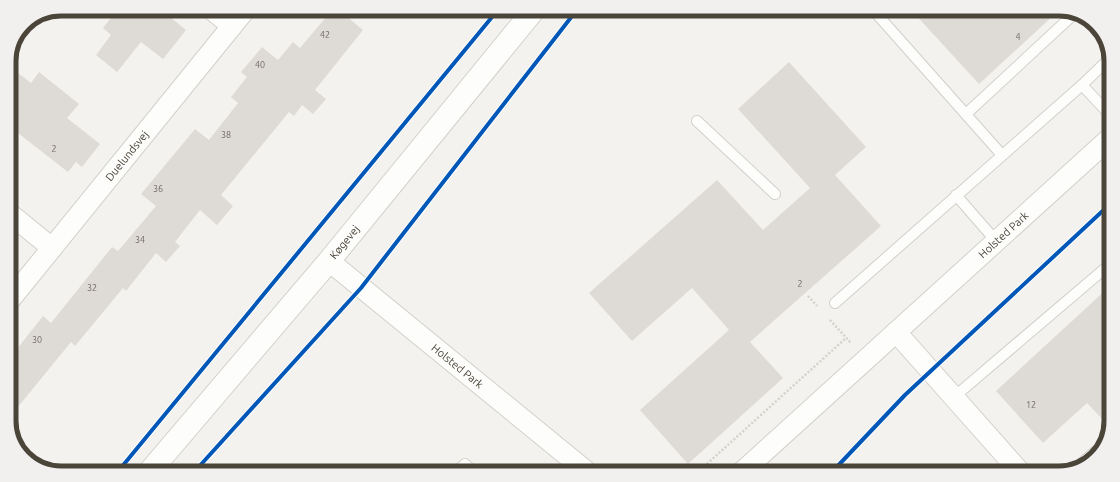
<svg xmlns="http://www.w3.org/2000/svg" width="1120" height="482" font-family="Ubuntu,sans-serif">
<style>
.building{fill:#dedbd6}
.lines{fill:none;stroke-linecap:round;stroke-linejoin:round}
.service-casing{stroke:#d2d0cb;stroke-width:12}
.minor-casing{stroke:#d2d0cb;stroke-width:22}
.tertiary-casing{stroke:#d2d0cb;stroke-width:24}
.path{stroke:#d3d2cc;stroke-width:2.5;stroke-dasharray:2 2;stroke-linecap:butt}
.service{stroke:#fdfdfc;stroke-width:10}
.minor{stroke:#fdfdfc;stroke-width:20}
.tertiary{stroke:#fdfdfc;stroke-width:22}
.cycleway-casing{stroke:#fff;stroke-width:6}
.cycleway{stroke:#0057b8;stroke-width:4}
.labels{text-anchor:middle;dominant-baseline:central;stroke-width:3;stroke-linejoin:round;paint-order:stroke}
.number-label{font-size:9px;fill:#706a61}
.street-label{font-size:11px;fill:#4b4439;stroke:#fff}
.rim{fill:none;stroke:#4b4439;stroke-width:5}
</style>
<rect width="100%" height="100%" fill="#f4f2ee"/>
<g class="building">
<polygon points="118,9 160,9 186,30 163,59 141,42 117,72 96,55 111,35 103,28"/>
<polygon points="332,10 339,10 363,30 315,90 326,99 313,114 302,105 294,116 289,112 221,195 233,206 217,225 200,210 175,242 180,246 166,262 156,253 126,291 123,288 75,346 71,342 9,418 9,359 43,316 51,323 112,247 118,251 156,206 141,194 195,129 209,140 238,103 231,97 247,77 241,72 262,47 278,60 293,42 300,48"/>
<polygon points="913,12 1056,13 979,84"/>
<polygon points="789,62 866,147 835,175 881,226 750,342 783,378 688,464 640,410 729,330 692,288 632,341 589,293 717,180 763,230 810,188 738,109"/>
<polygon points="9,66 31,83 39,72 79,104 67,118 100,144 82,167 76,162 68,172 9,126"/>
<polygon points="1109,287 1107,424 1087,403 1043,443 996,391"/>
</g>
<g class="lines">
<g class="service-casing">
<g id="service">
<polyline points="875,12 1002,155"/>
<polyline points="1082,85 1110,115"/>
<polyline points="966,114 1075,13"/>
<polyline points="697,121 775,194"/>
<polyline points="956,195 996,241"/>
<polyline points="835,303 1082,85 1111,57"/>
<polyline points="954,397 1109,265"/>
<polyline points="1076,468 1097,450 1098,451"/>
<polyline points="457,471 465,464 472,471"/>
<polyline points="998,473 1011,461"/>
</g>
</g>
<g class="minor-casing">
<g id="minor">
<polyline points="212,10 232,26"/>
<polyline points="9,213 52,248"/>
<path id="s1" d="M329,261L586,471"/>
<path id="s2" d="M9,301L245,10"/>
<polyline points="896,332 1021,473"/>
<path id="s3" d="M742,472L1110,138"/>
</g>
</g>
<g class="tertiary-casing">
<g id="tertiary">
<path id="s4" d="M151,470L329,261L533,11"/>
</g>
</g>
<g class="path">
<polyline points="808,296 817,306"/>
<polyline points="830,320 851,343"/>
<polyline points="698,472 846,338"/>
</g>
<use href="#service" class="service"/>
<use href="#minor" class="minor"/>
<use href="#tertiary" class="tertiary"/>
<g class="cycleway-casing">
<g id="cycleway">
<polyline points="120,469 497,11"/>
<polyline points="196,470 361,288 576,11"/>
<polyline points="832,472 905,395 1109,205"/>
</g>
</g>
<use href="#cycleway" class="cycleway"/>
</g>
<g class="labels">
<g class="number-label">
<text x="325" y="35">42</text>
<text x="1018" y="37">4</text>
<text x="260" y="65">40</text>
<text x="226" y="135">38</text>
<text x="54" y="149">2</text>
<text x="158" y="189">36</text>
<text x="140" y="240">34</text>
<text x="800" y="284">2</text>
<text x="92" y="288">32</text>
<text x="37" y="340">30</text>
<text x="1031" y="405">12</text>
</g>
<g class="street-label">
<text stroke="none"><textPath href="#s2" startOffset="187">Duelundsvej</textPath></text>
<text stroke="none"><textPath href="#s3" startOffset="353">Holsted Park</textPath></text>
<text stroke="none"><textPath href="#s4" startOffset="299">Køgevej</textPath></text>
<text stroke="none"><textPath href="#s1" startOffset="166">Holsted Park</textPath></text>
</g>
</g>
<path d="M0 0H1120V482H0ZM61 16H1059A45 45 0 0 1 1104 61V421A45 45 0 0 1 1059 466H61A45 45 0 0 1 16 421V61A45 45 0 0 1 61 16Z" fill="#f1f0ef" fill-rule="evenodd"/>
<path class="rim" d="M61 16H1059A45 45 0 0 1 1104 61V421A45 45 0 0 1 1059 466H61A45 45 0 0 1 16 421V61A45 45 0 0 1 61 16Z"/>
</svg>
